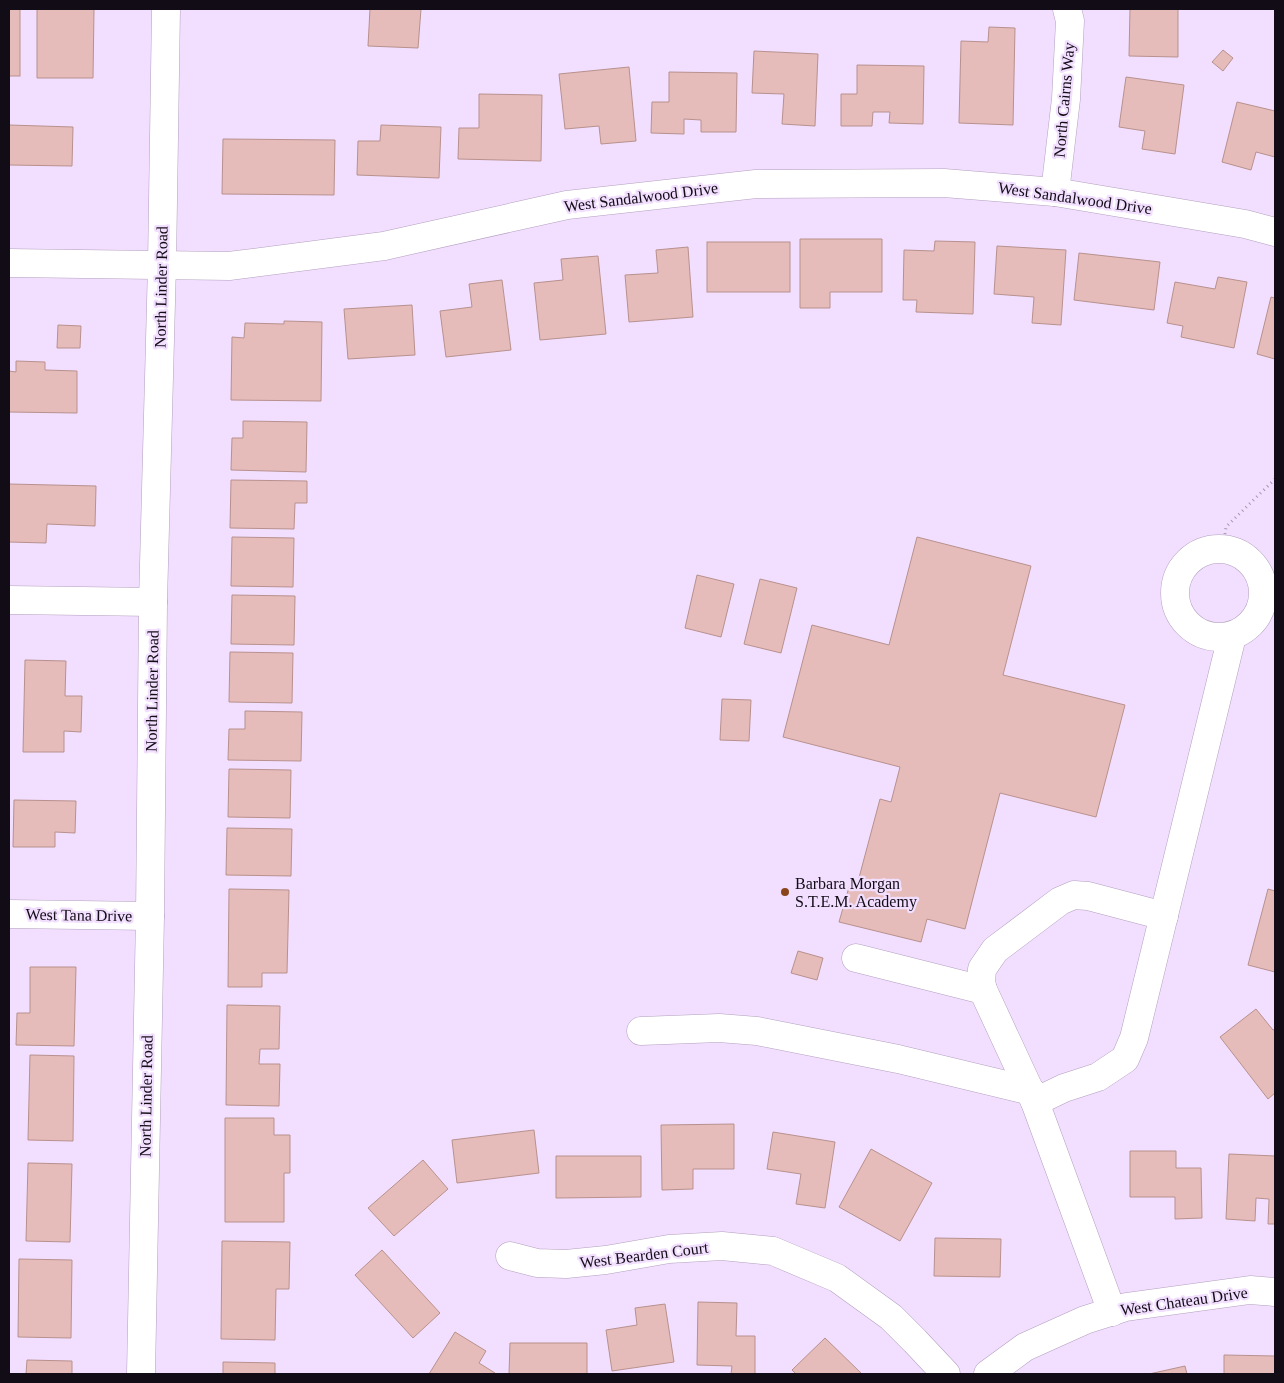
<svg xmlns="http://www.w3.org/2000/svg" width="1284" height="1383" font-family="'Times New Roman',serif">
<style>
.building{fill:#e5bcb9;stroke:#b8918e}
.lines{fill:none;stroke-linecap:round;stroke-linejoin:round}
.minor-casing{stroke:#b3a0be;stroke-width:29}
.major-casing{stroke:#b3a0be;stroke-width:29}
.path{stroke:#a495ad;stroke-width:3;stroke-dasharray:1 4;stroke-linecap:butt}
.minor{stroke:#fff;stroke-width:28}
.major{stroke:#fff;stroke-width:28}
.poi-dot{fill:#8a441c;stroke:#f2defe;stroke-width:2}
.labels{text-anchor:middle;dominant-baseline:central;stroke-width:4.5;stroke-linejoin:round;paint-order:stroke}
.street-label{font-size:16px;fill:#120c16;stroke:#f2defe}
.poi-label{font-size:16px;fill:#120c16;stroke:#f2defe;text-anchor:start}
</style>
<rect width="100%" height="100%" fill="#f2defe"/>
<g class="building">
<rect x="9" y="9" width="11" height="67"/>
<polygon points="37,9 94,9 93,78 37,78"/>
<polygon points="370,9 421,9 418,48 368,46"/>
<polygon points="1130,9 1178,9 1178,57 1129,56"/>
<polygon points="989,27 1015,28 1013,125 959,123 961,41 988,42"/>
<polygon points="1223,50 1233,58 1223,71 1212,62"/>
<polygon points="754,51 818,54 815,126 782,124 784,94 752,93"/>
<polygon points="857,65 924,66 923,124 889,123 890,112 873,112 872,126 841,126 841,94 857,94"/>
<polygon points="629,67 636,141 601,144 599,126 565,129 559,74"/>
<polygon points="669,72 737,73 736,132 701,132 701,120 684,119 684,134 651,133 652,102 669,102"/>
<polygon points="1126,77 1184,85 1175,154 1142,149 1145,131 1119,127"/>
<polygon points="479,94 542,95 541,161 458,159 459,128 479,128"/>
<polygon points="1237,102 1275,111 1275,157 1256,152 1251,170 1222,162"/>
<polygon points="9,125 73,127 72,166 9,165"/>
<polygon points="381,125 441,127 439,178 357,175 358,141 380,141"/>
<polygon points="223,139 335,140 334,195 222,194"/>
<polygon points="800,239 882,239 882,292 830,292 830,308 800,308"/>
<polygon points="935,241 975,242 973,314 916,312 917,300 903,300 904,250 934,251"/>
<rect x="707" y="242" width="83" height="50"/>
<polygon points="997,246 1066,250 1061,325 1032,323 1034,297 994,294"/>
<polygon points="688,247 693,317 629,322 625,275 658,273 656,250"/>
<polygon points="1079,253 1160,262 1154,310 1074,300"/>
<polygon points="598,256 606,334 540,340 534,283 563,280 561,259"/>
<polygon points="1218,277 1247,282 1234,348 1181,337 1183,326 1167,323 1175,282 1215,289"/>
<polygon points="502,280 511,350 446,357 440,311 472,307 469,284"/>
<polygon points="1271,297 1275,298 1275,359 1257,354"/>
<polygon points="412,305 415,355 348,359 344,309"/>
<polygon points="284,321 322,322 321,401 231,400 232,337 244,338 245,323 284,324"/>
<polygon points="58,325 81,326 80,348 57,348"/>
<polygon points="16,361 45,362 45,370 77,371 77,413 9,412 9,371 16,372"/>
<polygon points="243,421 307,422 306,472 231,470 232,438 243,438"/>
<polygon points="231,480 307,481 307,503 295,503 294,529 230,528"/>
<polygon points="9,484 96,486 95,526 47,524 46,543 9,542"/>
<polygon points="232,537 294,538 293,587 231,586"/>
<polygon points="917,537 1031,566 1003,675 1125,705 1096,817 1000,793 965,929 927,919 921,942 839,922 849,887 856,889 880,799 891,802 900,767 783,737 812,625 889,645"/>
<polygon points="697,575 734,584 721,637 685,628"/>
<polygon points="760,579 797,588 781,653 744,644"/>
<polygon points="232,595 295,596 294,645 231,644"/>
<polygon points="230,652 293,653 292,703 229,702"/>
<polygon points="25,660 66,661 65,696 82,696 81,732 64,731 64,752 23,752"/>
<polygon points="722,699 751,700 749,741 720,740"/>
<polygon points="245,711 302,712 301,761 228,760 229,729 245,729"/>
<polygon points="229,769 291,770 290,818 228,817"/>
<polygon points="14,800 76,801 75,833 55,832 55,847 13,847"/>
<polygon points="227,828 292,829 291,876 226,875"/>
<polygon points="229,889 289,890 287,973 262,973 262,987 228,987"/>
<polygon points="1268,889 1275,891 1275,972 1248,965"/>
<polygon points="798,951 823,958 817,980 791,973"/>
<polygon points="30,967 76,967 74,1046 16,1045 17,1013 30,1013"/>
<polygon points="227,1005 280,1006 279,1049 260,1049 259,1064 280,1064 279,1106 226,1105"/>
<polygon points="1256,1009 1273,1030 1275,1029 1275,1093 1268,1099 1220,1037"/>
<polygon points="30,1055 74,1056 73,1141 28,1140"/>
<polygon points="225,1118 274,1118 274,1135 290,1135 290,1173 284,1173 284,1222 225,1222"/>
<polygon points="734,1124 734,1169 693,1169 693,1189 662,1190 661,1125"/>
<polygon points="534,1130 539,1173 457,1183 452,1140"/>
<polygon points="773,1132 835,1142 825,1208 796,1204 801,1174 767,1169"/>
<polygon points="871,1149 932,1183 900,1241 839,1207"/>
<polygon points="1130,1151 1176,1151 1176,1168 1201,1168 1202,1218 1175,1219 1175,1197 1130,1197"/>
<polygon points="1229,1154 1275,1156 1275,1224 1268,1224 1269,1199 1256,1198 1255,1221 1226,1219"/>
<polygon points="556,1156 641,1156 641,1197 556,1198"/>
<polygon points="423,1160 448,1189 394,1236 368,1208"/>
<polygon points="28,1163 72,1164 70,1242 26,1241"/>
<polygon points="935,1238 1001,1239 1000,1277 934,1276"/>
<polygon points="222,1241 290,1242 289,1289 276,1289 275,1340 221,1339"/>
<polygon points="382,1250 440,1313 413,1338 355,1275"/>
<polygon points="19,1259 72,1260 71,1338 18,1337"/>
<polygon points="698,1302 737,1303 736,1336 755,1336 755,1374 731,1374 732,1366 697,1365"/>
<polygon points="665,1304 674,1362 612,1371 606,1330 637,1325 635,1308"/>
<polygon points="455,1332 486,1351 479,1363 495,1373 494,1374 429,1374"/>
<polygon points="825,1338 861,1373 859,1374 796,1374 792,1370"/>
<polygon points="510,1343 587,1343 587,1374 509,1374"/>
<polygon points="1224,1355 1275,1356 1275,1374 1224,1374"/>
<polygon points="27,1360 72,1361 72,1374 26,1374"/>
<polygon points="223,1362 275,1363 275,1374 223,1374"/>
<polygon points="1185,1366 1187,1374 1149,1374"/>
</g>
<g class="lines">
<g class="minor-casing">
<g id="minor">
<polyline points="1055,192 1066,99 1070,21 1067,9"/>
<polyline points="9,263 229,266 384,246 567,205 756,184 944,183 1055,192 1245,224 1275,232"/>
<circle cx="1219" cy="593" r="44"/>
<polyline points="9,600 153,602"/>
<polyline points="9,914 150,916"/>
<polyline points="856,958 983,990"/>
<polyline points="641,1031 719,1028 757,1031 898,1059 1031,1091"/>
<polyline points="1035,1102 983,990 981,982 982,969 995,950 1060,901 1074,895 1088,896 1164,916"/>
<polyline points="510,1256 537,1263 566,1264 606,1260 669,1249 722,1246 773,1251 837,1278 891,1317 915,1341 946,1374"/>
<polyline points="1112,1312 1035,1102 1064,1088 1098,1077 1125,1059 1134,1038 1232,636"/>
<polyline points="988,1374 1025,1347 1085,1320 1126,1307 1250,1290 1275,1292"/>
</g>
</g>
<g class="major-casing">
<polyline id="major" points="141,1374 150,916 153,602 162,265 166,9"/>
</g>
<polyline class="path" points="1223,549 1226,527 1275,479"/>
<use href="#minor" class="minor"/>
<use href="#major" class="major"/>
</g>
<circle class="poi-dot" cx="785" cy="892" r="5"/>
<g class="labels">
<g class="street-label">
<text transform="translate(1064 100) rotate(-85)">North Cairns Way</text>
<text transform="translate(641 197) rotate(-7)">West Sandalwood Drive</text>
<text transform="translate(1075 198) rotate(8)">West Sandalwood Drive</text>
<text transform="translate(161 287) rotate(-89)">North Linder Road</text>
<text transform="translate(152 691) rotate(-89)">North Linder Road</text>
<text transform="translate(79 915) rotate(1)">West Tana Drive</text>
<text transform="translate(146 1096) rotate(-89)">North Linder Road</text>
<text transform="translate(644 1255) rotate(-7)">West Bearden Court</text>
<text transform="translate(1184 1301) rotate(-8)">West Chateau Drive</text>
</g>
<g class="poi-label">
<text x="795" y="883">Barbara Morgan<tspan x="795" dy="18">S.T.E.M. Academy</tspan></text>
</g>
</g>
<rect width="1284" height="1383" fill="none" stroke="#120c16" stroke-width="20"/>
</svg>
